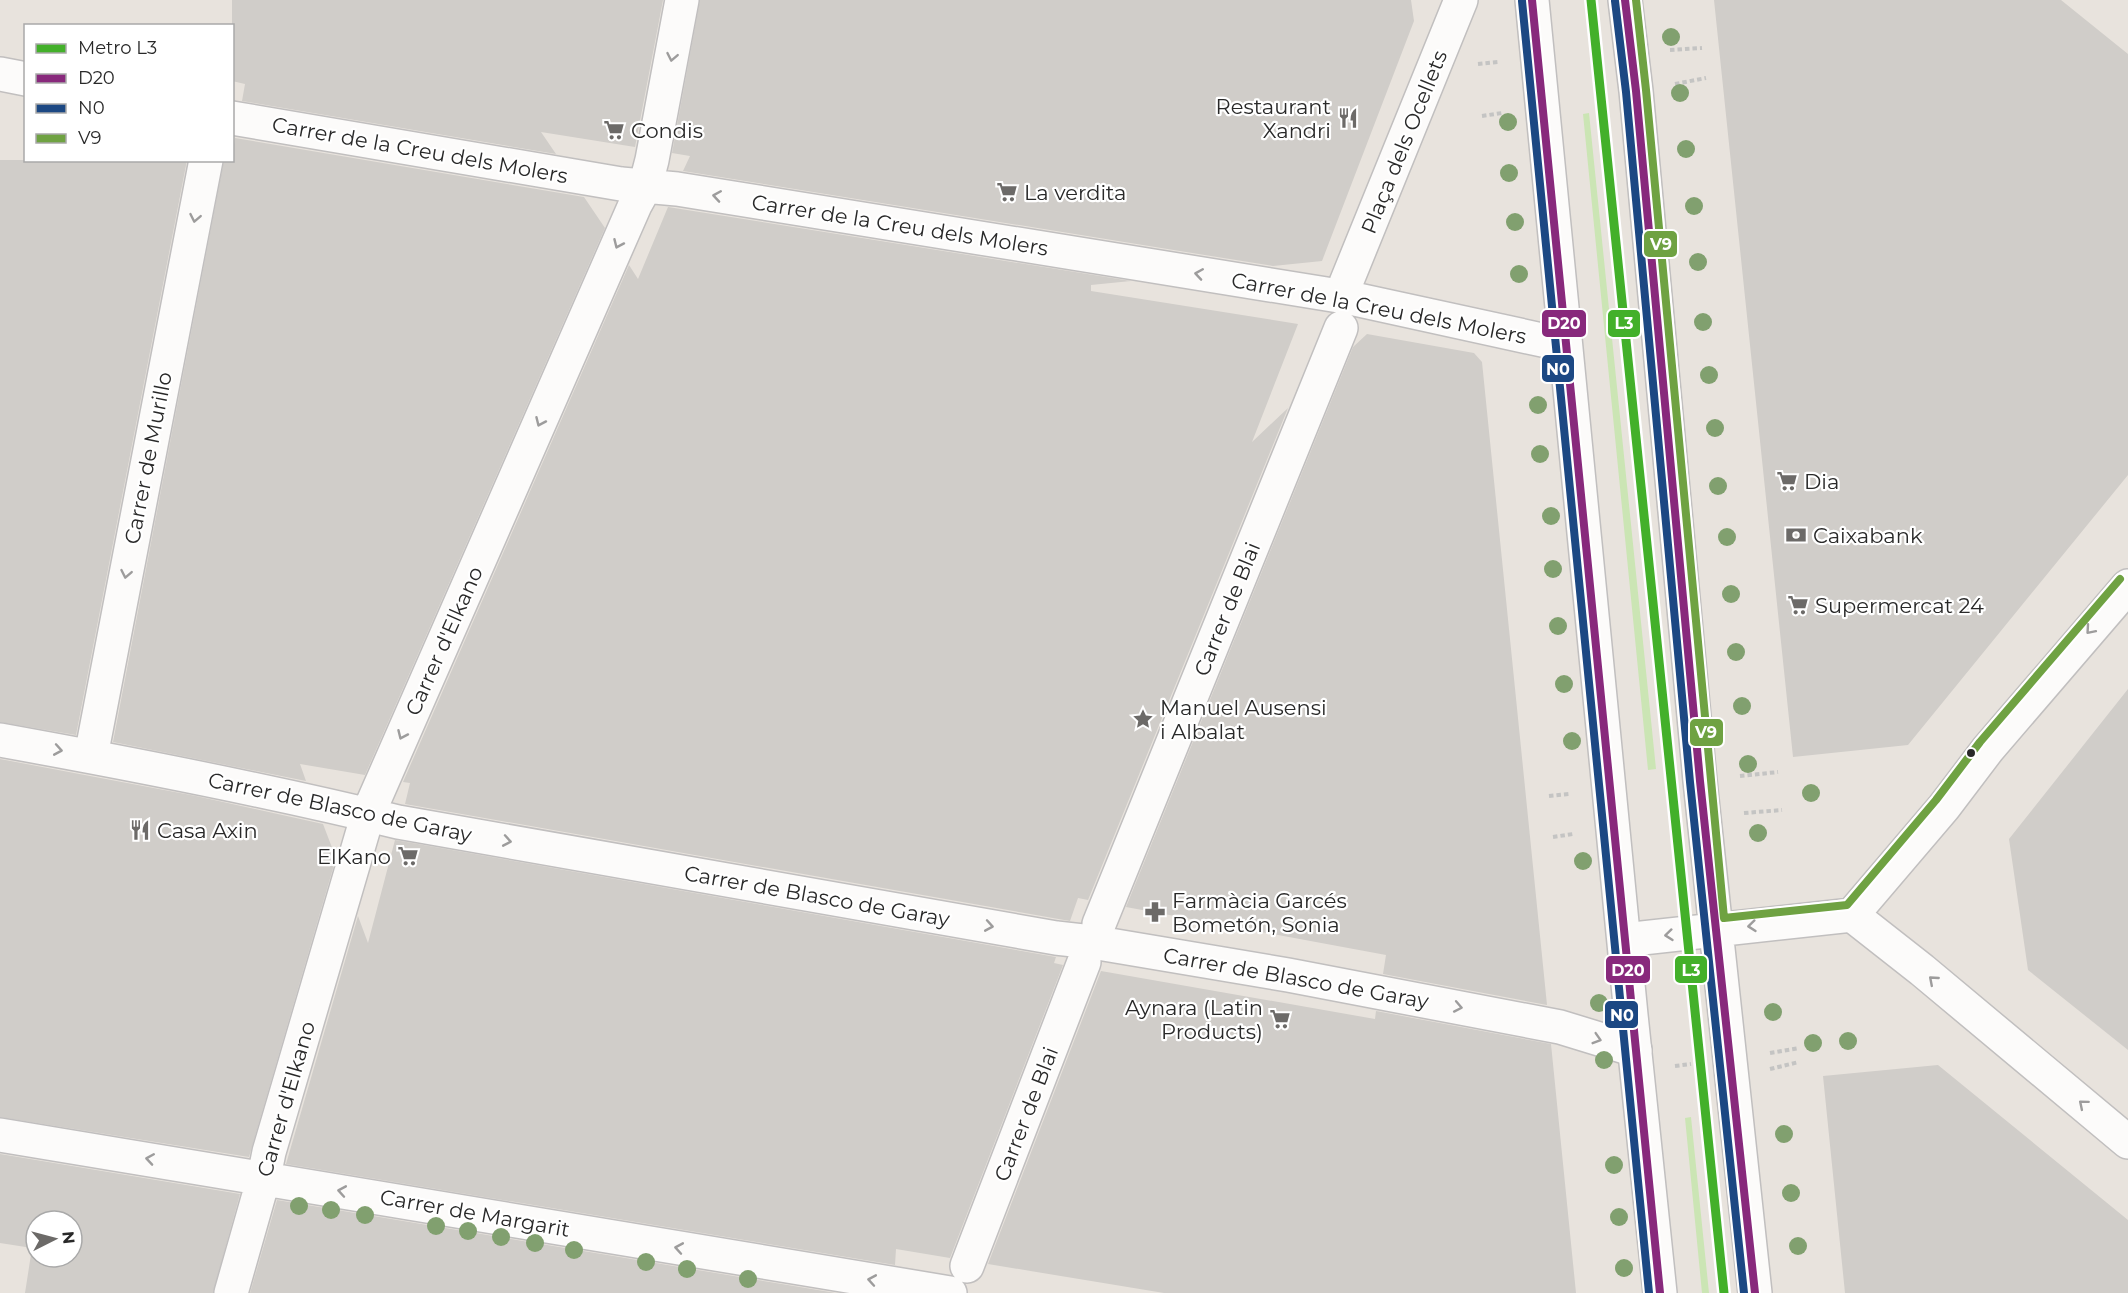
<svg xmlns="http://www.w3.org/2000/svg" width="2128" height="1293" font-family="Montserrat,sans-serif">
<rect width="100%" height="100%" fill="#e8e3dd"/>
<!-- green -->
<path fill="#cbe5b4" d="M1589,113l67,656 -8,1 -65,-656z
M1691,1117l18,176h-7l-17,-175z"/>
<!-- building -->
<path fill="#d0cdc9" fill-rule="evenodd" d="M232,0h431l-28,147 -94,-15 15,22 -314,-53 3,-17 -13,-3z
M700,0h711l3,21 -92,240 -49,5 -590,-95 7,-15 -18,-3z
M1714,0h347l67,54v421l-220,270 -115,12z
M235,138l349,59 21,31 -240,547 -65,-11 6,17 -193,-39 111,-582h8z
M0,160h187l-111,575 -76,-13z
M668,207l463,74 -40,4v6l207,33 -46,118 36,-34 -200,492 -10,-2 -8,23 -665,-117 5,-21 -7,-1 226,-517 9,14z
M1367,334l107,19 8,9 65,643 -164,-31 3,-19 -260,-48 227,-560z
M2128,689v361l-100,-80 -19,-131z
M0,759l196,37 127,28 13,34 -87,299 -249,-40z
M395,840l661,117 -2,6 9,2 -113,293 -54,-9 -1,16 -609,-101 72,-248 10,27z
M1101,971l274,48 1,-8 175,33 25,249h-412l-176,-29z
M1938,1065l190,155v73h-283l-22,-217z
M0,1154l240,40 -27,99h-188l7,-45 -32,-5zM36,1221h36v36h-36z
M277,1200l559,93h-586z"/>
<g fill="none" stroke-linecap="round" stroke-linejoin="round">
<!-- street casing -->
<g stroke="#c1bfbf" stroke-width="36">
<path id="street" d="M0,74l26,5
M232,118l389,66 56,5 668,108 220,48
M1346,283l115,-283
M0,740c133,24 267,50 398,82l658,116 36,4 196,33 272,52 75,23
M91,756l115,-596
M1852,915l70,55 206,172
M1099,924l242,-596
M0,1135l950,158
M967,1266l117,-304
M231,1293l33,-116 5,-25 99,-338 267,-609 10,-18 7,-27 30,-160"/>
</g>
<!-- secondary casing -->
<g stroke="#c1bfbf" stroke-width="36">
<path id="secondary" d="M1532,0l99,1015 29,278
M1625,0l11,91 64,690 55,512
M1624,940l228,-25 92,-108 44,-58 140,-163"/>
</g>
<!-- path -->
<path stroke="#c4c4c3" stroke-width="4" stroke-dasharray="4.5 3" stroke-linecap="butt" d="M1670,50l32,-2
M1478,64l20,-2
M1675,84l31,-6
M1482,116l20,-3
M1740,776l38,-4
M1549,796l20,-2
M1744,813l38,-3
M1553,837l20,-3
M1770,1053l29,-5
M1675,1066l16,-2
M1770,1069l29,-7"/>
<!-- street -->
<use href="#street" stroke="#fcfbfa" stroke-width="33"/>
<!-- secondary -->
<use href="#secondary" stroke="#fcfbfa" stroke-width="33"/>
<!-- bus-1 casing -->
<g stroke="#fff" stroke-width="12">
<path id="bus-1" d="M1532,0l128,1293
M1625,0l11,91 64,690 55,512"/>
</g>
<!-- bus-2 casing -->
<g stroke="#fff" stroke-width="12">
<path id="bus-2" d="M1522,1l127,1292
M1615,1l11,91 64,690 54,511"/>
</g>
<!-- bus-3 casing -->
<g stroke="#fff" stroke-width="12">
<path id="bus-3" d="M1636,0l10,90 78,828 123,-13 89,-105 44,-58 140,-163"/>
</g>
<!-- bus-1 -->
<use href="#bus-1" stroke="#88297c" stroke-width="8"/>
<!-- bus-2 -->
<use href="#bus-2" stroke="#1c4883" stroke-width="8"/>
<!-- bus-3 -->
<use href="#bus-3" stroke="#6fa242" stroke-width="8"/>
<!-- metro-1 casing -->
<g stroke="#fff" stroke-width="14">
<path id="metro-1" d="M1591,0l133,1293"/>
</g>
<!-- metro-1 -->
<use href="#metro-1" stroke="#43b02a" stroke-width="9"/>
</g>
<!-- trees -->
<g fill="#81a06f">
<circle cx="1671" cy="37" r="9"/>
<circle cx="1680" cy="93" r="9"/>
<circle cx="1508" cy="122" r="9"/>
<circle cx="1686" cy="149" r="9"/>
<circle cx="1509" cy="173" r="9"/>
<circle cx="1694" cy="206" r="9"/>
<circle cx="1515" cy="222" r="9"/>
<circle cx="1698" cy="262" r="9"/>
<circle cx="1519" cy="274" r="9"/>
<circle cx="1703" cy="322" r="9"/>
<circle cx="1709" cy="375" r="9"/>
<circle cx="1538" cy="405" r="9"/>
<circle cx="1715" cy="428" r="9"/>
<circle cx="1540" cy="454" r="9"/>
<circle cx="1718" cy="486" r="9"/>
<circle cx="1551" cy="516" r="9"/>
<circle cx="1727" cy="537" r="9"/>
<circle cx="1553" cy="569" r="9"/>
<circle cx="1731" cy="594" r="9"/>
<circle cx="1558" cy="626" r="9"/>
<circle cx="1736" cy="652" r="9"/>
<circle cx="1564" cy="684" r="9"/>
<circle cx="1742" cy="706" r="9"/>
<circle cx="1572" cy="741" r="9"/>
<circle cx="1748" cy="764" r="9"/>
<circle cx="1811" cy="793" r="9"/>
<circle cx="1758" cy="833" r="9"/>
<circle cx="1583" cy="861" r="9"/>
<circle cx="1599" cy="1003" r="9"/>
<circle cx="1773" cy="1012" r="9"/>
<circle cx="1848" cy="1041" r="9"/>
<circle cx="1813" cy="1043" r="9"/>
<circle cx="1604" cy="1060" r="9"/>
<circle cx="1784" cy="1134" r="9"/>
<circle cx="1614" cy="1165" r="9"/>
<circle cx="1791" cy="1193" r="9"/>
<circle cx="299" cy="1206" r="9"/>
<circle cx="331" cy="1210" r="9"/>
<circle cx="365" cy="1215" r="9"/>
<circle cx="1619" cy="1217" r="9"/>
<circle cx="436" cy="1226" r="9"/>
<circle cx="468" cy="1231" r="9"/>
<circle cx="501" cy="1237" r="9"/>
<circle cx="535" cy="1243" r="9"/>
<circle cx="1798" cy="1246" r="9"/>
<circle cx="574" cy="1250" r="9"/>
<circle cx="646" cy="1262" r="9"/>
<circle cx="1624" cy="1268" r="9"/>
<circle cx="687" cy="1269" r="9"/>
<circle cx="748" cy="1279" r="9"/>
</g>
<!-- one-way arrows -->
<defs><path id="oneway-chevron" d="M-2-3.5L2.5 0L-2 3.5" fill="none" stroke-width="1.6" stroke-linecap="round" stroke-linejoin="round" transform="scale(1.5)"/></defs>
<g stroke="#9d9c9c">
<use href="#oneway-chevron" transform="translate(672 57) rotate(101)"/>
<use href="#oneway-chevron" transform="translate(717 196) rotate(-171)"/>
<use href="#oneway-chevron" transform="translate(195 218) rotate(101)"/>
<use href="#oneway-chevron" transform="translate(618 244) rotate(114)"/>
<use href="#oneway-chevron" transform="translate(1199 274) rotate(-171)"/>
<use href="#oneway-chevron" transform="translate(540 422) rotate(114)"/>
<use href="#oneway-chevron" transform="translate(126 574) rotate(101)"/>
<use href="#oneway-chevron" transform="translate(2090 630) rotate(131)"/>
<use href="#oneway-chevron" transform="translate(402 735) rotate(114)"/>
<use href="#oneway-chevron" transform="translate(58 750) rotate(10)"/>
<use href="#oneway-chevron" transform="translate(507 841) rotate(10)"/>
<use href="#oneway-chevron" transform="translate(989 926) rotate(10)"/>
<use href="#oneway-chevron" transform="translate(1752 926) rotate(174)"/>
<use href="#oneway-chevron" transform="translate(1669 935) rotate(174)"/>
<use href="#oneway-chevron" transform="translate(1933 980) rotate(-139)"/>
<use href="#oneway-chevron" transform="translate(1458 1007) rotate(11)"/>
<use href="#oneway-chevron" transform="translate(1597 1039) rotate(17)"/>
<use href="#oneway-chevron" transform="translate(2083 1104) rotate(-140)"/>
<use href="#oneway-chevron" transform="translate(150 1159) rotate(-171)"/>
<use href="#oneway-chevron" transform="translate(342 1191) rotate(-170)"/>
<use href="#oneway-chevron" transform="translate(679 1248) rotate(-170)"/>
<use href="#oneway-chevron" transform="translate(872 1280) rotate(-170)"/>
</g>
<!-- icons -->
<defs>
<g id="restaurant-bare" transform="scale(1.62)"><path d="M-5-6h1v4h1v-4h1v4h1v-4h1v5L-1.5 .5V6h-2V.5L-5-1ZM5-6V6H3V1.5H1.5Q1.5-4 5-6Z" fill="#6c6a68" stroke="#fff" stroke-width="2.5" paint-order="stroke"/></g>
<g id="supermarket-bare" transform="scale(1.62)"><path d="M-6-5.5h2.5l.6 2H6L4.5 2H-2.5L-4.4-4H-6ZM-1.5 3.2a1.3 1.3 0 1 0 .1 0ZM3 3.2a1.3 1.3 0 1 0 .1 0Z" fill="#6c6a68" stroke="#fff" stroke-width="2.5" paint-order="stroke"/></g>
<g id="bank-bare" transform="scale(1.62)"><path d="M-6-4H6V4H-6ZM0-2.3a2.3 2.3 0 1 0 0 4.6a2.3 2.3 0 1 0 0-4.6Z" fill="#6c6a68" stroke="#fff" stroke-width="2.5" paint-order="stroke"/></g>
<g id="sight-bare" transform="scale(1.62)"><path d="M0-6L1.8-2.2L6-1.7L2.9 1.2L3.7 5.4L0 3.3L-3.7 5.4L-2.9 1.2L-6-1.7L-1.8-2.2Z" fill="#6c6a68" stroke="#fff" stroke-width="2.5" paint-order="stroke"/></g>
<g id="pharmacy-bare" transform="scale(1.62)"><path d="M-2-6h4v4h4v4h-4v4h-4v-4h-4v-4h4Z" fill="#6c6a68" stroke="#fff" stroke-width="2.5" paint-order="stroke"/></g>
</defs>
<g fill-rule="evenodd">
<use href="#restaurant-bare" x="1348" y="118"/>
<use href="#supermarket-bare" x="614" y="130"/>
<use href="#supermarket-bare" x="1007" y="192"/>
<use href="#supermarket-bare" x="1787" y="481"/>
<use href="#bank-bare" x="1796" y="535"/>
<use href="#supermarket-bare" x="1798" y="605"/>
<use href="#sight-bare" x="1143" y="719"/>
<use href="#restaurant-bare" x="140" y="830"/>
<use href="#supermarket-bare" x="408" y="856"/>
<use href="#pharmacy-bare" x="1155" y="912"/>
<use href="#supermarket-bare" x="1280" y="1019"/>
</g>
<!-- markers -->
<circle fill="#292929" stroke="#fff" stroke-width="2" cx="1971" cy="753" r="5"/>
<g text-anchor="middle" dominant-baseline="central" stroke-width="4.5" stroke-linejoin="round" paint-order="stroke">
<!-- poi labels -->
<g font-size="21" fill="#292929" stroke="#fff" text-anchor="start">
<text x="1331" y="106" text-anchor="end">Restaurant<tspan x="1331" dy="24">Xandri</tspan></text>
<text x="631" y="130">Condis</text>
<text x="1024" y="192">La verdita</text>
<text x="1804" y="481">Dia</text>
<text x="1813" y="535">Caixabank</text>
<text x="1815" y="605">Supermercat 24</text>
<text x="1160" y="707">Manuel Ausensi<tspan x="1160" dy="24">i Albalat</tspan></text>
<text x="157" y="830">Casa Axin</text>
<text x="391" y="856" text-anchor="end">ElKano</text>
<text x="1172" y="900">Farmàcia Garcés<tspan x="1172" dy="24">Bometón, Sonia</tspan></text>
<text x="1263" y="1007" text-anchor="end">Aynara (Latin<tspan x="1263" dy="24">Products)</tspan></text>
</g>
<!-- street labels -->
<g font-size="21" fill="#292929" stroke="#fff">
<text transform="translate(1404 142) rotate(-68)">Plaça dels Ocellets</text>
<text transform="translate(420 150) rotate(10)">Carrer de la Creu dels Molers</text>
<text transform="translate(900 225) rotate(9)">Carrer de la Creu dels Molers</text>
<text transform="translate(1379 308) rotate(11)">Carrer de la Creu dels Molers</text>
<text transform="translate(148 458) rotate(-79)">Carrer de Murillo</text>
<text transform="translate(1227 609) rotate(-68)">Carrer de Blai</text>
<text transform="translate(444 641) rotate(-66)">Carrer d'Elkano</text>
<text transform="translate(340 807) rotate(12)">Carrer de Blasco de Garay</text>
<text transform="translate(817 896) rotate(10)">Carrer de Blasco de Garay</text>
<text transform="translate(1296 978) rotate(10)">Carrer de Blasco de Garay</text>
<text transform="translate(286 1099) rotate(-74)">Carrer d'Elkano</text>
<text transform="translate(1026 1114) rotate(-69)">Carrer de Blai</text>
<text transform="translate(475 1213) rotate(10)">Carrer de Margarit</text>
</g>
</g>
<g stroke="#fff" stroke-width="2">
<rect x="1643" y="230" width="35" height="28" rx="6" fill="#6fa242"/>
<rect x="1541" y="309" width="46" height="29" rx="6" fill="#88297c"/>
<rect x="1607" y="309" width="34" height="29" rx="6" fill="#43b02a"/>
<rect x="1541" y="354" width="34" height="29" rx="6" fill="#1c4883"/>
<rect x="1689" y="718" width="35" height="29" rx="6" fill="#6fa242"/>
<rect x="1605" y="955" width="46" height="29" rx="6" fill="#88297c"/>
<rect x="1674" y="955" width="34" height="29" rx="6" fill="#43b02a"/>
<rect x="1604" y="1000" width="35" height="29" rx="6" fill="#1c4883"/>
</g>
<g font-size="16" text-anchor="middle" font-weight="bold" fill="#fff">
<text x="1661" y="250">V9</text>
<text x="1564" y="329">D20</text>
<text x="1624" y="329">L3</text>
<text x="1558" y="375">N0</text>
<text x="1706" y="738">V9</text>
<text x="1628" y="976">D20</text>
<text x="1691" y="976">L3</text>
<text x="1622" y="1021">N0</text>
</g>
<!-- legend -->
<rect x="24" y="24" width="210" height="138" fill="#ffffff" stroke="#a9a9a9" stroke-width="1.5"/>
<rect x="36" y="44" width="30" height="9" fill="#43b02a" stroke="#a9a9a9" stroke-width="1.5"/>
<text x="78" y="54" font-size="18" fill="#292929">Metro L3</text>
<rect x="36" y="74" width="30" height="9" fill="#88297c" stroke="#a9a9a9" stroke-width="1.5"/>
<text x="78" y="84" font-size="18" fill="#292929">D20</text>
<rect x="36" y="104" width="30" height="9" fill="#1c4883" stroke="#a9a9a9" stroke-width="1.5"/>
<text x="78" y="114" font-size="18" fill="#292929">N0</text>
<rect x="36" y="134" width="30" height="9" fill="#6fa242" stroke="#a9a9a9" stroke-width="1.5"/>
<text x="78" y="144" font-size="18" fill="#292929">V9</text>
<!-- north arrow -->
<g transform="translate(54 1239) rotate(84)"><circle r="28" fill="#ffffff" stroke="#a9a9a9" stroke-width="1.5"/>
<path d="M0-4.5L10 22L0 15L-10 22Z" fill="#6c6a68"/>
<text y="-9" font-size="16" font-weight="bold" text-anchor="middle" fill="#292929">N</text>
</g>
</svg>
